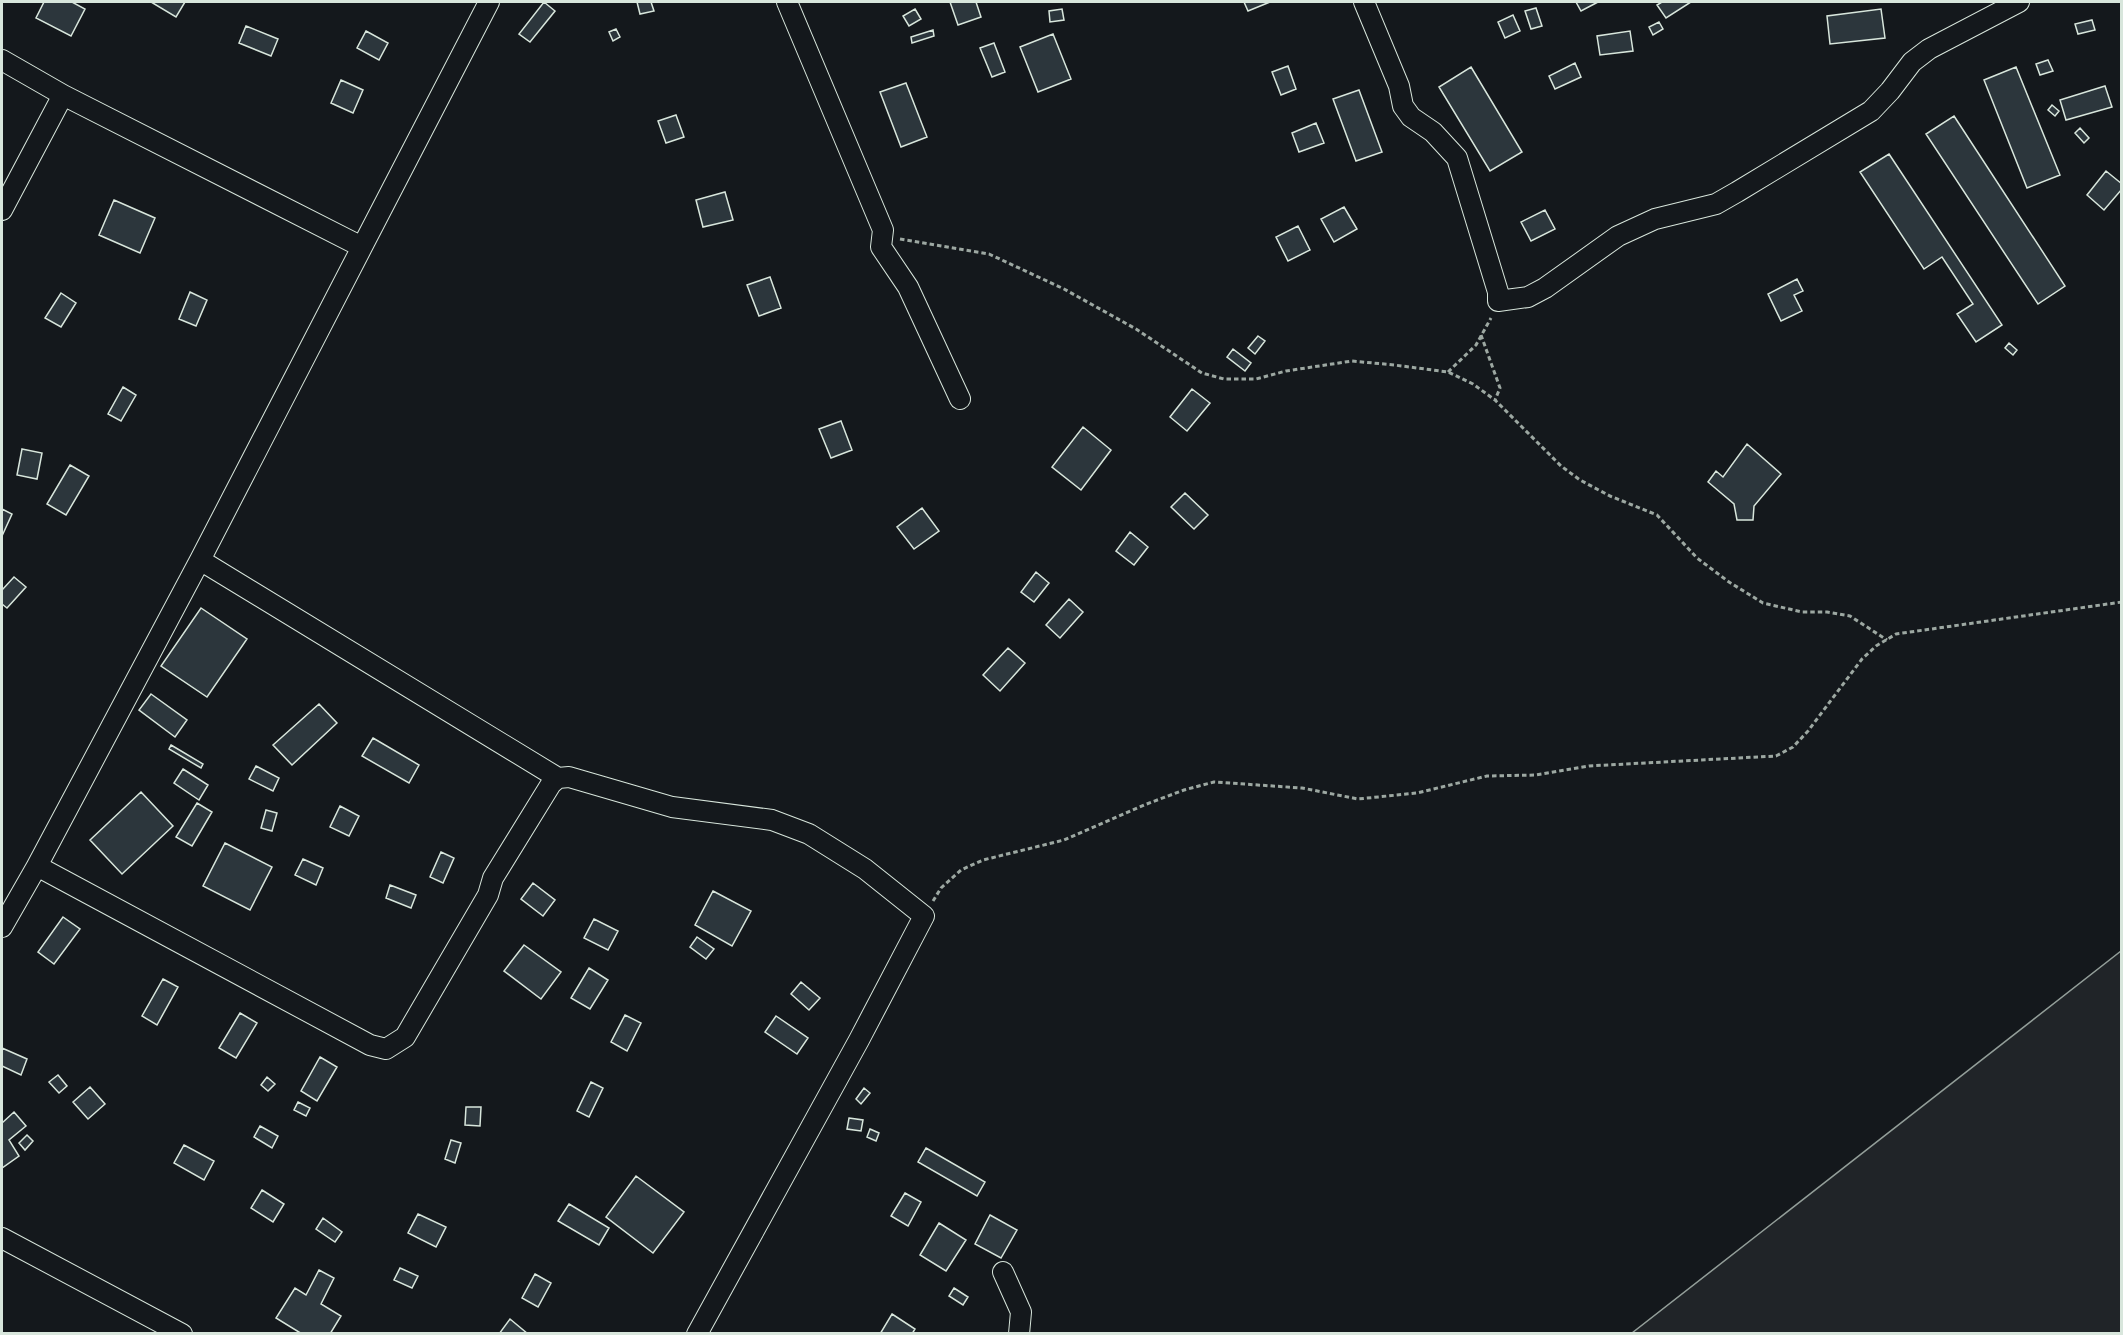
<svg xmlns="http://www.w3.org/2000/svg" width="2123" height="1335" font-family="'DejaVu Sans',sans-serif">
<rect width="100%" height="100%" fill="#14181c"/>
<!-- green -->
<path fill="#202428" stroke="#939e99" stroke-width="1.5" d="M2121,951v382h-489z"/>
<!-- building -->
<path fill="#2c363c" stroke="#d8e6dc" stroke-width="1.5" d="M44,2h28l13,7 -14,27 -35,-18z
M151,2h34l-9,15z
M544,2l11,9 -25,31 -11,-8z
M637,2h14l3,9 -14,3z
M950,2h26l5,15 -23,8z
M1244,2h26l-22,9z
M1576,2h22l-17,9z
M1662,2h29l-25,16 -9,-13z
M1536,8l6,18 -11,3 -6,-18z
M915,9l6,10 -12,7 -6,-10z
M1062,9l2,11 -14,2 -1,-11z
M1881,9l4,29 -55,6 -3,-28z
M1513,15l7,16 -15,7 -7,-16z
M2092,20l3,10 -17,4 -3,-10z
M1659,22l4,7 -10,6 -4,-8z
M246,26l32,13 -7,17 -32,-13z
M616,29l4,8 -7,4 -4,-9z
M933,30l1,6 -22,7 -1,-6z
M366,31l22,12 -9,17 -22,-12z
M1630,31l3,20 -33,4 -3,-19z
M1053,34l18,45 -33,13 -18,-45z
M994,43l11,29 -13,5 -12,-29z
M2048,60l5,11 -13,4 -4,-11z
M1575,63l6,14 -26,12 -6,-13z
M1288,66l8,23 -15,6 -9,-23z
M1471,67l51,85 -32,19 -51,-84z
M2016,67l44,108 -33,13 -43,-108z
M341,80l22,10 -10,23 -22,-10z
M906,83l21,54 -26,10 -21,-55z
M2105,86l7,21 -46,13 -6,-20z
M1359,90l23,62 -26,9 -23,-62z
M2052,105l7,6 -4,5 -7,-6z
M676,115l8,22 -18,6 -8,-22z
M1954,116l111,170 -27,18 -112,-170z
M1316,123l8,20 -25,9 -7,-19z
M2080,128l9,10 -5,5 -9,-10z
M1889,154l113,171 -26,17 -19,-28 16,-10 -31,-47 -18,12 -64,-97z
M2106,171l16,13v5l-18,21 -17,-15z
M725,192l8,28 -30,7 -7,-27z
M114,200l41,18 -15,35 -41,-18z
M1344,207l13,22 -23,13 -13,-23z
M1545,210l10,19 -24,12 -10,-19z
M1298,226l12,24 -22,11 -12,-24z
M770,277l11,31 -22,8 -12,-31z
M1797,279l6,12 -9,4 8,16 -21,10 -13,-27z
M190,292l17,8 -11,26 -17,-7z
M61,293l15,10 -15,24 -16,-9z
M1258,336l7,5 -10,13 -7,-6z
M2009,343l8,7 -4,5 -8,-7z
M1233,349l18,14 -6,8 -18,-14z
M123,387l13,8 -15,26 -13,-7z
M1192,389l18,14 -23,28 -17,-14z
M841,421l11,29 -21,8 -12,-29z
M1083,427l28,23 -30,40 -29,-23z
M1747,444l34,30 -27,32 -1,14h-16l-3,-16 -26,-22 8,-11 7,6z
M22,449l20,4 -5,26 -20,-4z
M70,465l19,11 -23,39 -19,-11z
M1185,493l23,22 -14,14 -23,-22z
M922,508l17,23 -25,18 -17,-22z
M2,509l10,5 -10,22z
M1130,532l18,15 -14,18 -18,-14z
M1036,572l13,11 -15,19 -13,-10z
M14,577l12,10 -19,21 -5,-4v-14z
M1069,599l14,13 -23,26 -14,-13z
M201,608l46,31 -40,58 -46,-31z
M1008,648l17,15 -25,28 -17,-16z
M151,694l36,26 -12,17 -36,-27z
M319,704l18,19 -45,42 -19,-20z
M373,738l46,27 -10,18 -47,-27z
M171,745l32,19 -2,4 -32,-19z
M256,766l23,12 -6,13 -24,-12z
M183,769l25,16 -9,15 -25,-17z
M141,792l32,34 -51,48 -32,-34z
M197,803l15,9 -20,34 -16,-9z
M340,806l19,10 -10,20 -19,-9z
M266,810l11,3 -5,18 -11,-3z
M225,843l47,24 -22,43 -47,-24z
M441,852l13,6 -11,25 -13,-6z
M303,859l20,9 -7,17 -21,-10z
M533,883l22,17 -12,16 -22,-17z
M390,885l26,10 -5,13 -25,-10z
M713,891l38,20 -19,35 -37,-21z
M63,917l17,12 -26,35 -16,-12z
M594,919l24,12 -10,19 -24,-12z
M697,937l17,12 -8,10 -16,-12z
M524,945l37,27 -20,27 -37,-28z
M589,968l19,12 -18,29 -19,-11z
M163,979l15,8 -21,38 -15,-9z
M801,982l19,16 -11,12 -18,-16z
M240,1013l17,10 -21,35 -17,-10z
M625,1015l16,8 -14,28 -16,-9z
M776,1016l32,22 -11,16 -32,-22z
M2,1048l25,11 -6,16 -19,-9z
M320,1057l17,10 -20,34 -16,-10z
M58,1075l9,11 -8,7 -10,-11z
M267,1077l8,7 -7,7 -7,-6z
M591,1082l12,6 -14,29 -12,-6z
M90,1087l15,17 -17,15 -15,-17z
M864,1088l6,5 -9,11 -5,-5z
M298,1102l12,6 -4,8 -12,-6z
M466,1107h15l-1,19 -15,-1z
M14,1112l12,14 -17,14 10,16 -17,12v-45z
M849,1118l14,2 -2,11 -14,-2z
M260,1126l18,10 -6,12 -18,-11z
M870,1129l9,4 -3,8 -9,-4z
M27,1135l6,6 -8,9 -6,-7z
M451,1140l10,3 -6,20 -10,-4z
M184,1145l30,16 -10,19 -30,-17z
M926,1148l59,34 -8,14 -59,-34z
M636,1176l48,36 -31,41 -47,-36z
M262,1190l22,14 -11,18 -22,-14z
M905,1193l16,9 -13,24 -17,-10z
M569,1204l40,24 -10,17 -41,-24z
M418,1214l28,13 -10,20 -28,-14z
M990,1215l27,15 -16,28 -26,-14z
M323,1218l19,14 -7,10 -19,-13z
M939,1223l27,17 -20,31 -26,-16z
M400,1268l18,8 -6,12 -18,-8z
M319,1270l15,8 -13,26 20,12 -11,18h-28l-26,-16 19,-30 11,7z
M535,1274l16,9 -13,24 -16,-9z
M954,1288l14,9 -5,8 -14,-9z
M892,1314l23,15 -3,5h-32z
M510,1319l18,15h-29z"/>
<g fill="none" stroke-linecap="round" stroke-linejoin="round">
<!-- minor casing -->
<g stroke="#d8e6dc" stroke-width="22">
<path id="minor" d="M787,2l96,228 -2,17 27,40 52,112
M1364,2l35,84 4,20 8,11 22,15 24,26 41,134v9l30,-4 17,-9 73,-52 37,-17 61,-15 21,-12 134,-81 19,-20 22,-29 17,-13 90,-47
M2,60l61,35 299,152 127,-245
M2,210l61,-115
M200,560l358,218
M37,866l163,-306 162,-313
M2,927l35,-61 333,179 16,4 19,-12 83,-142 5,-17 58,-94 7,-6 11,-1 103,30 100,13 37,14 56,35 59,47 -65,124 -162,294
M2,1238l180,96
M1003,1272l18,40 -2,22"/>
</g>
<!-- path -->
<path stroke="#9da8a2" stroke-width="3" stroke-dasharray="4.5 3" stroke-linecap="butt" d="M900,239l89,15 75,35 72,40 66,44 22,6h32l30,-8 66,-10 42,4 54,7 25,12 22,16 66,66 19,14 30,16 47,19 40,43 32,24 34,21 39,9h25l23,4 37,24
M1481,335l19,53 -5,12
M1448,372l28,-27 15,-27
M933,901l8,-13 20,-18 22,-10 81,-20 80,-35 40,-15 30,-8 88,6 56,11 59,-6 70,-17 49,-1 53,-9 187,-10 17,-9 15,-16 54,-72 14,-13 20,-12 226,-32"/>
<!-- minor -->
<use href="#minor" stroke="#14181c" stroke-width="20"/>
</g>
<!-- border -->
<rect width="2123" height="1335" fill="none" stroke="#d8e6dc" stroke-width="6"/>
</svg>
